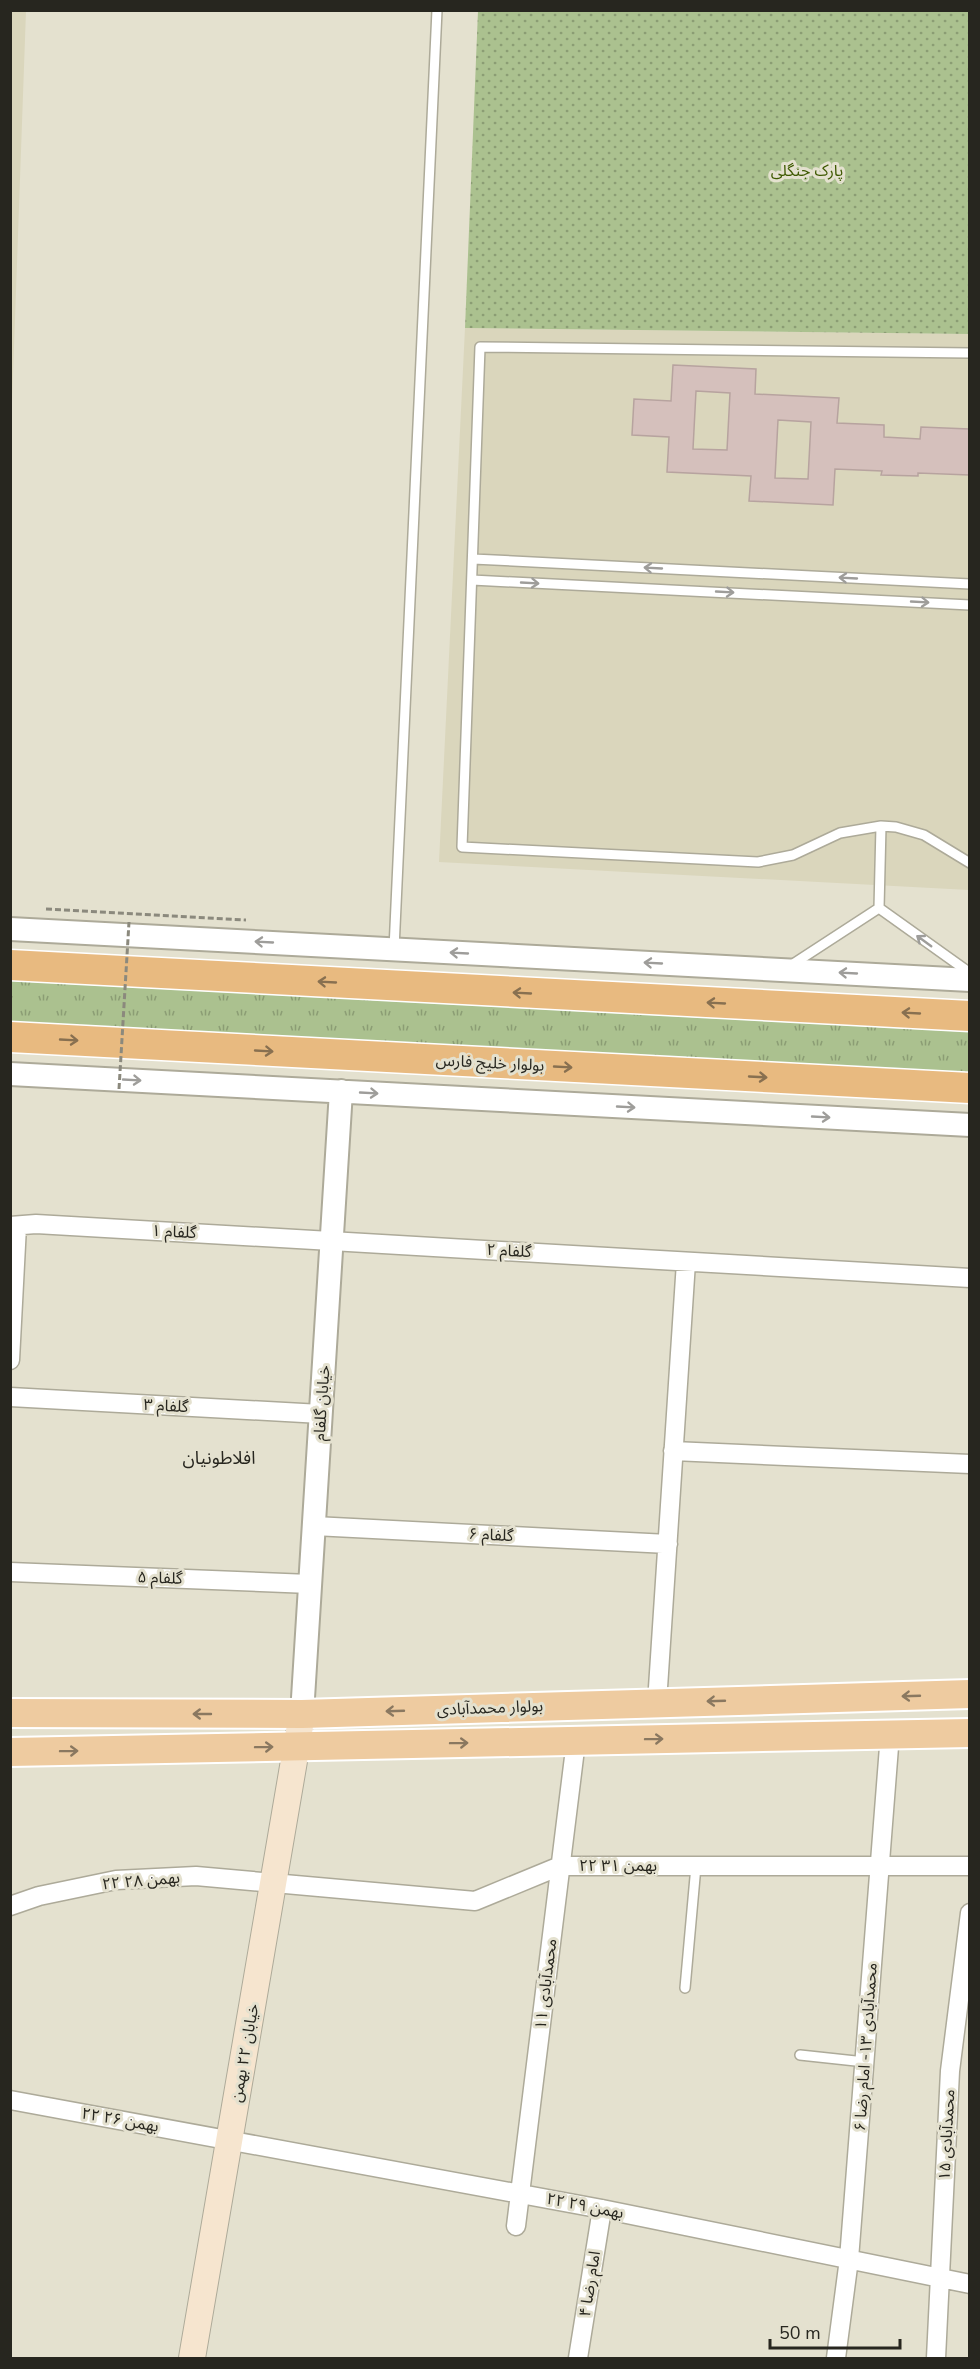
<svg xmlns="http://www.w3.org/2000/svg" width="980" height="2369" font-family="'Nunito Sans','Noto Sans Arabic',sans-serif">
<defs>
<pattern id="grass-tufts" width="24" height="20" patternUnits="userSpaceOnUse" patternTransform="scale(1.5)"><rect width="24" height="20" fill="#abc18f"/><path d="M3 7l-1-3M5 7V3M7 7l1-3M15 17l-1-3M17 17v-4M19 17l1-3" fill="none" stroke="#8b9d74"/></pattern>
<pattern id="park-dots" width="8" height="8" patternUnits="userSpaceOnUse" patternTransform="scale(1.5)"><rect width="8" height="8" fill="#abc18f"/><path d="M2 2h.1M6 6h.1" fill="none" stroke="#8b9d74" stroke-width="1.8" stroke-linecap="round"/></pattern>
</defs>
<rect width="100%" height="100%" fill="#e4e1cf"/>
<!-- built -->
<path fill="#dad6bc" d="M26,11l-15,420 -1,-420z
M465,328l504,6v556l-530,-28z"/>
<!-- grass -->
<path fill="url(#grass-tufts)" d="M11,981l958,51v41l-958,-51z"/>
<!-- park -->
<path fill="url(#park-dots)" d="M478,11h491v323l-504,-6z"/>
<!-- building -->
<path fill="#d5c0bc" stroke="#b7a39f" stroke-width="1.5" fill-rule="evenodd" d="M673,365l83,4 -1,25 84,4 -2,25 47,2v12l36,2 1,-12 48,2v46l-51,-2v3l-37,-1 1,-4 -47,-2 -2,36 -84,-4 2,-25 -84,-4 2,-35 -37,-2 2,-36 37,2zM696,391l34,2 -3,57 -34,-1zM778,420l33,2 -3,57 -33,-1z"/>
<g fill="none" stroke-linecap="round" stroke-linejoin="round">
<!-- service casing -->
<g stroke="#adaa99" stroke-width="12">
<path id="service" d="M970,353l-490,-6 -18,500 296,15 35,-7 47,-22 41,-7 15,1 28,8 46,28
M473,559l497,25
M472,580l498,25
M879,908l91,65
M879,908l2,-82
M394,949l43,-939
M790,966l89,-58
M685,1988l11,-122
M800,2055l65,7"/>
</g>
<!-- minor casing -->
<g stroke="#adaa99" stroke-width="21">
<path id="minor" d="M10,1226l26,-2 934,54
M10,1360l7,-134
M10,1397l311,17
M673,1451l297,13
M314,1526l354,18
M10,1572l300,12
M657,1703l29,-441
M10,1906l29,-10 77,-16 80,-4 279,25 85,-35h410
M10,2100l592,109 368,75
M516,2226l60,-485
M578,2358l24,-149
M836,2358l13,-99 41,-525
M936,2358l14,-287 20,-158"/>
</g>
<!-- tertiary casing -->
<g stroke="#adaa99" stroke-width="26">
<path id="tertiary" d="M10,929l960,51
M10,1074l960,51
M302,1714l39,-623"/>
</g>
<!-- secondary casing -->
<g stroke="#adaa99" stroke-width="28">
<path id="secondary" d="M192,2358l110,-644"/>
</g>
<!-- primary casing -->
<g stroke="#fff" stroke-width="32">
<path id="primary" d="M10,1713l292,1 668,-20
M10,1752l960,-19"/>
</g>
<!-- trunk casing -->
<g stroke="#fff" stroke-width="33">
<path id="trunk" d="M10,965l960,51
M10,1037l960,51"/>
</g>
<!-- path -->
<path stroke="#8b897d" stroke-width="3" stroke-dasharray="6 3" stroke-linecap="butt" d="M46,909l200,11"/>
<!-- service -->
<use href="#service" stroke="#fff" stroke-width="9"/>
<!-- minor -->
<use href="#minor" stroke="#fff" stroke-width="18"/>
<!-- tertiary -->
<use href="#tertiary" stroke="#fff" stroke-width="22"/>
<!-- secondary -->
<use href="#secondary" stroke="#f6e5cf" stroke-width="26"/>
<!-- primary -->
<use href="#primary" stroke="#eecba0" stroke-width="28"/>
<!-- trunk -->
<use href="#trunk" stroke="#e8ba80" stroke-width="30"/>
<!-- path-bridge -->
<path stroke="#8b897d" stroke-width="3" stroke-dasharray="6 3" stroke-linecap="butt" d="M119,1089l10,-167"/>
</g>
<!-- one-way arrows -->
<defs><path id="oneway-shaft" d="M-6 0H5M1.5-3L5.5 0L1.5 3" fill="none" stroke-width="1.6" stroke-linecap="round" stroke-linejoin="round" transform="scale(1.5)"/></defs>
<g stroke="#9e9d9a">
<use href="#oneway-shaft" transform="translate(653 568) rotate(-177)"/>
<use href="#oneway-shaft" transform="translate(848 578) rotate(-177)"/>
<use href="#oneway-shaft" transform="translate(530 583) rotate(3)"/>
<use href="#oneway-shaft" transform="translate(725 592) rotate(3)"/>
<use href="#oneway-shaft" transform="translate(920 602) rotate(3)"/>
<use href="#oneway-shaft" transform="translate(924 941) rotate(-144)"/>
<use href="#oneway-shaft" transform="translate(264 942) rotate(-177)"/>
<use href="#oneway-shaft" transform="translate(459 953) rotate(-177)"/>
<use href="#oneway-shaft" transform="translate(653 963) rotate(-177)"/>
<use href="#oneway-shaft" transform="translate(848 973) rotate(-177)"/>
<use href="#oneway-shaft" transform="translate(132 1080) rotate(3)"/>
<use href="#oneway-shaft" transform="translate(369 1093) rotate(3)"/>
<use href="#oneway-shaft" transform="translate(626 1107) rotate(3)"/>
<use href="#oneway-shaft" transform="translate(821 1117) rotate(3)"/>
</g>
<g stroke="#887050">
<use href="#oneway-shaft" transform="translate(327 982) rotate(-177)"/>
<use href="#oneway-shaft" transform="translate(522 993) rotate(-177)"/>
<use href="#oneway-shaft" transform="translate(716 1003) rotate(-177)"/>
<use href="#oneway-shaft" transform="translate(911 1013) rotate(-177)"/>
<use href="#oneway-shaft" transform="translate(69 1040) rotate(3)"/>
<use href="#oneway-shaft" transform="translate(264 1051) rotate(3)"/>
<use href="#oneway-shaft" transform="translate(563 1067) rotate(3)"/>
<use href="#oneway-shaft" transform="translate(758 1077) rotate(3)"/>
</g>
<g stroke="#8a7860">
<use href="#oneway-shaft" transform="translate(911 1696) rotate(178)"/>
<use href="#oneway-shaft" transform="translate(716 1701) rotate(178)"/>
<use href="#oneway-shaft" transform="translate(395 1711) rotate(178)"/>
<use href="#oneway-shaft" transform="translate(202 1714) rotate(-180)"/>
<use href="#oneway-shaft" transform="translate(654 1739) rotate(-1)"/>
<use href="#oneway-shaft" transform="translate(459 1743) rotate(-1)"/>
<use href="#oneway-shaft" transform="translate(264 1747) rotate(-1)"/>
<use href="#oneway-shaft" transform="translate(69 1751) rotate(-1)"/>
</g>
<g text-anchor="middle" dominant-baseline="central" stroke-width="6" stroke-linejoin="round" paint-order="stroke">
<!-- park labels -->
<g font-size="16" fill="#3e5900" stroke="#e4e1cf">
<text x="807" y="171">پارک جنگلی</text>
</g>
<!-- street labels -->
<g font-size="16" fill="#27261f" stroke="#e4e1cf">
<text transform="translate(490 1063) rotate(3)">بولوار خلیج فارس</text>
<text transform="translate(174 1232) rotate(3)">گلفام ۱</text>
<text transform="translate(509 1251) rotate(3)">گلفام ۲</text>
<text transform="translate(322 1403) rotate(-86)">خیابان گلفام</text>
<text transform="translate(166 1406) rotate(3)">گلفام ۳</text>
<text transform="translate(491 1535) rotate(3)">گلفام ۶</text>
<text transform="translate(160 1578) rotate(2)">گلفام ۵</text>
<text transform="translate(490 1708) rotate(-2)">بولوار محمدآبادی</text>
<text x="618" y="1866">۲۲ بهمن ۳۱</text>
<text transform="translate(141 1881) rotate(-5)">۲۲ بهمن ۲۸</text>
<text transform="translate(546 1984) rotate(-83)">محمدآبادی ۱۱</text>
<text transform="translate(866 2047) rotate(-86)">محمدآبادی ۱۳- امام رضا ۶</text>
<text transform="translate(245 2053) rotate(-80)">خیابان ۲۲ بهمن</text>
<text transform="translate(120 2120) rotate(10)">۲۲ بهمن ۲۶</text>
<text transform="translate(947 2135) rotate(-87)">محمدآبادی ۱۵</text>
<text transform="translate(585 2206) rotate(11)">۲۲ بهمن ۲۹</text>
<text transform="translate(590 2284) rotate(-81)">امام رضا ۴</text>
</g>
<!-- neighbourhood labels -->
<g font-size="18" fill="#27261f" stroke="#e4e1cf">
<text x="219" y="1458">افلاطونیان</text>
</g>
</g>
<!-- border -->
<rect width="980" height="2369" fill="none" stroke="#27261f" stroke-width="24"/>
<!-- scale -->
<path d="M770 2339v9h130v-9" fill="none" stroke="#27261f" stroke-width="3"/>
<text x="779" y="2339" font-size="18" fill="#27261f" stroke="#e4e1cf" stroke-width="4.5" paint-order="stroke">50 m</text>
</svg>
